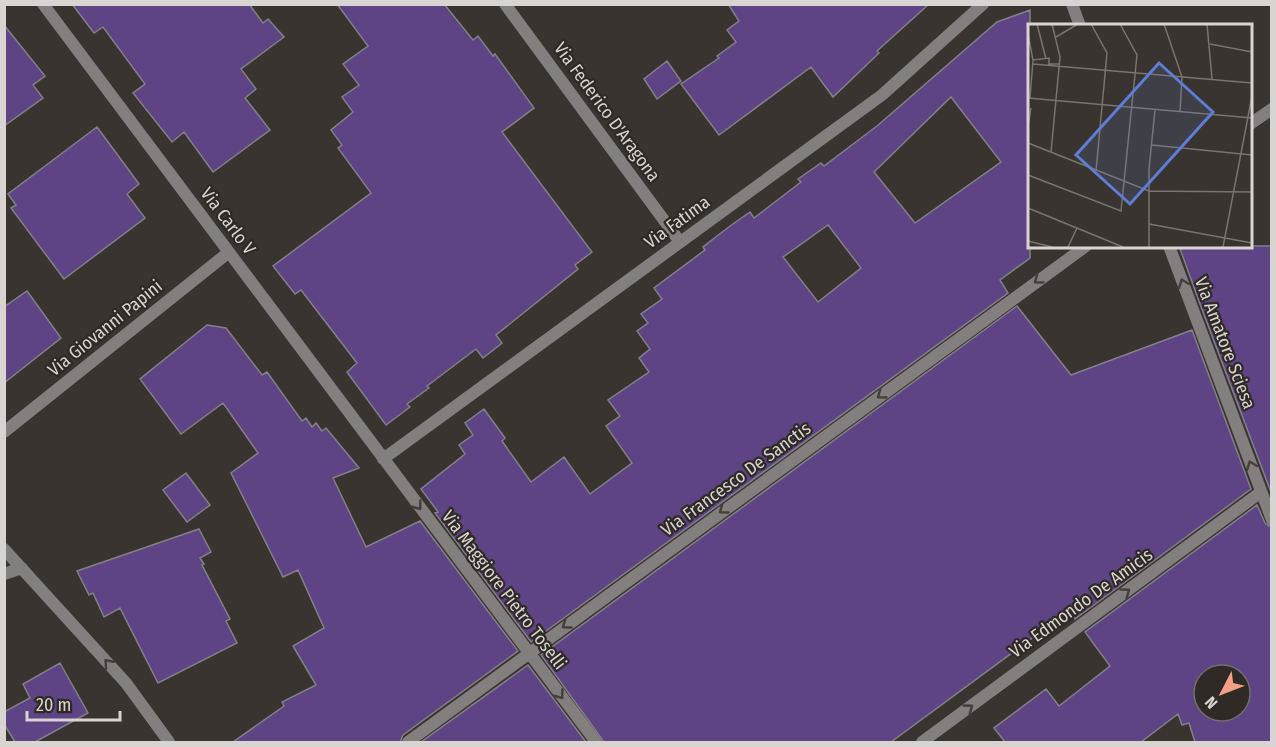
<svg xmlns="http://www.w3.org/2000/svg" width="1276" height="747" font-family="'Fira Sans Condensed',sans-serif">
<rect width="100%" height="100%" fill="#3a3430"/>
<!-- building -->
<path fill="#5e4385" stroke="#828087" stroke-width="1.5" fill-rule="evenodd" d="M72,4h177l14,19 5,-4 16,18 -43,32 15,20 -11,9 25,32 -57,42 -29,-40 -12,10 -39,-49 12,-9 -42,-57 -9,6z
M337,4h107l29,36 5,-4 15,20 2,-2 39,54 -32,24 90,120 -17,13 3,4 -82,66 6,8 -19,15 -7,-9 -49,37 2,2 -22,16 3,3 -24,18 -39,-53 10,-9 -56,-73 -6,4 -22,-28 98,-73 -33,-45 4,-3 -11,-15 22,-18 -11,-15 17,-12 -16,-21 25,-18z
M728,4h201l-52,47 2,2 -46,44 -22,-30 -92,68 -38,-51 38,-26 -2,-2 19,-14 -9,-12 12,-9z
M1030,10v248l-30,22 8,13 -477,349 -96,-129 3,-1 -17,-23 44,-35 -6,-9 14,-10 -8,-12 19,-14 21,29 -3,3 29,41 33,-25 26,37 42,-31 -26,-37 14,-10 -12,-16 41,-28 -10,-14 11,-9 -13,-18 11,-8 -7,-9 21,-15 -8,-11 51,-38 -2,-3 27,-21 20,-14 4,6 47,-36 -3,-3 23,-16 3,3 53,-40 120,-104zM951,97l50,65 -86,61 -41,-51zM828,225l33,43 -43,34 -35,-45z
M4,25l41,51 -12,9 10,13 -39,28z
M667,61l14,20 -24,18 -13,-20z
M97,127l42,57 -12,10 18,24 -81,61 -53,-71 5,-3 -8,-11z
M1179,246h93v249l-72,-191z
M27,291l34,47 -57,45v-76z
M1017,306l54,69 121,-45 59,159 -176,130 -6,-8 -178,131h-287l-63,-87z
M207,325l19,3 36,47 5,-3 35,49 4,-3 6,9 4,-4 6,8 4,-3 33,40 -26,10 33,69 54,-26 98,130 -115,84 -3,7h-167l51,-36 -2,-4 34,-17 -23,-39 31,-18 -26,-58 -15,7 -52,-104 27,-20 -35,-50 -42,31 -41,-55z
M186,473l24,32 -23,17 -24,-32z
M1257,505l8,18 7,5v214h-77l-6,-19 -7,2 -4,-11 -37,28h-136l-11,-14 52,-39 13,17 51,-40 -25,-34zM1204,675h36v36h-36z
M199,529l12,23 -11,6 4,6 -2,1 28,54 -4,2 11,22 -79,40 -38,-75 -16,9 -11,-24 -4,2 -12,-24z
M60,663l28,50 -53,29h-20l-11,-18v-12l26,-14 -7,-14z
M528,665l58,77h-165z"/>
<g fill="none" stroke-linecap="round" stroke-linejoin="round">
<!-- street -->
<path stroke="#837f7f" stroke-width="12" d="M43,4l553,738
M505,4l175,238
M1072,4l8,22
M1250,124l22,-15
M1169,246l103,274
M4,432l225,-180
M383,459l499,-364 101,-91
M4,549l122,134 43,59
M4,574l18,-6
M408,742l678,-496
M922,742l339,-250"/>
</g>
<!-- one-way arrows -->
<defs><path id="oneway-chevron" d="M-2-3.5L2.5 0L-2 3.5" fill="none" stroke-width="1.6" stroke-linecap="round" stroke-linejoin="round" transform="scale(1.5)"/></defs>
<g stroke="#443f3c">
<use href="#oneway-chevron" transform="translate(1038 280) rotate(144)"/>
<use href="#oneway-chevron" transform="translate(1183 283) rotate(-111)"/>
<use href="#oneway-chevron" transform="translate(881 395) rotate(144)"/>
<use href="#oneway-chevron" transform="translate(1251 465) rotate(-111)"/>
<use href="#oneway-chevron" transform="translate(418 506) rotate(53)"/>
<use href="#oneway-chevron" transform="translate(723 510) rotate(144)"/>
<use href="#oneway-chevron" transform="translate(1126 592) rotate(-36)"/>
<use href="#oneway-chevron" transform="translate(566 625) rotate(144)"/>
<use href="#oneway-chevron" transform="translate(108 663) rotate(-132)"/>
<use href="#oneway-chevron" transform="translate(560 695) rotate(53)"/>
<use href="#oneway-chevron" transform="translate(969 708) rotate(-36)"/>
</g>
<g text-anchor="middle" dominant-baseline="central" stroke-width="4.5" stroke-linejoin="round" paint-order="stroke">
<!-- street labels -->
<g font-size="18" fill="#d7d4d1" stroke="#2f2a26">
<text transform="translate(607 112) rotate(54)">Via Federico D'Aragona</text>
<text transform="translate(228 221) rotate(53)">Via Carlo V</text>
<text transform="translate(677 222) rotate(-36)">Via Fatima</text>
<text transform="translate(105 328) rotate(-39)">Via Giovanni Papini</text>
<text transform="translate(1225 343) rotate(69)">Via Amatore Sciesa</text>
<text transform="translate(736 479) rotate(-36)">Via Francesco De Sanctis</text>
<text transform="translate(504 590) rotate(53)">Via Maggiore Pietro Toselli</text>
<text transform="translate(1081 603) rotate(-36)">Via Edmondo De Amicis</text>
</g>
</g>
<!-- overview -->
<g transform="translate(1028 24)">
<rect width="224" height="224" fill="#3a3430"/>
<path fill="none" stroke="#797470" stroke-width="1.5" d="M9,0l9,35M63,0l16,29 -11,118M136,0l18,53 -2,35M179,0l5,55M0,10l5,26 -3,38M28,13l22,-13M182,20l42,8M5,36l16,-2v6h10M5,40l219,19M0,74l224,20M0,102l3,-18M0,119l121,48 103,1M124,121l100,10M23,128l9,-95 -8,-33M0,151l93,36 16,-156 -17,-31M0,184l95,39M121,200l103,19M0,217l24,6M40,223l9,-19M121,223v-78l6,-59M195,223l29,-151"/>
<path fill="#5e7dd6" fill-opacity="0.15" stroke="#5e7dd6" stroke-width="3" d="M131,39l54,49 -83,92 -54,-49z"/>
<rect width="224" height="224" fill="none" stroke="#d7d4d1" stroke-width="3"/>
</g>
<!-- border -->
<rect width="1276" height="747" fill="none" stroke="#d7d4d1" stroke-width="12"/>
<!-- north arrow -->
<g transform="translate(1222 693) rotate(228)"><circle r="28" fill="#2f2a26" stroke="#726e6a" stroke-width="1.5"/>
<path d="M0-4.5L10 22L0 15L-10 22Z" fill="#f39f84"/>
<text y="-9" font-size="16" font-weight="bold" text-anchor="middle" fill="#d7d4d1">N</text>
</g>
<!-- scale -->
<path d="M27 711v9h93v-9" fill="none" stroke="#d7d4d1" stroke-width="3"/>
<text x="36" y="711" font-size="18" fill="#d7d4d1" stroke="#2f2a26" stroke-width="4.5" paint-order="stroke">20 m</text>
</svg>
